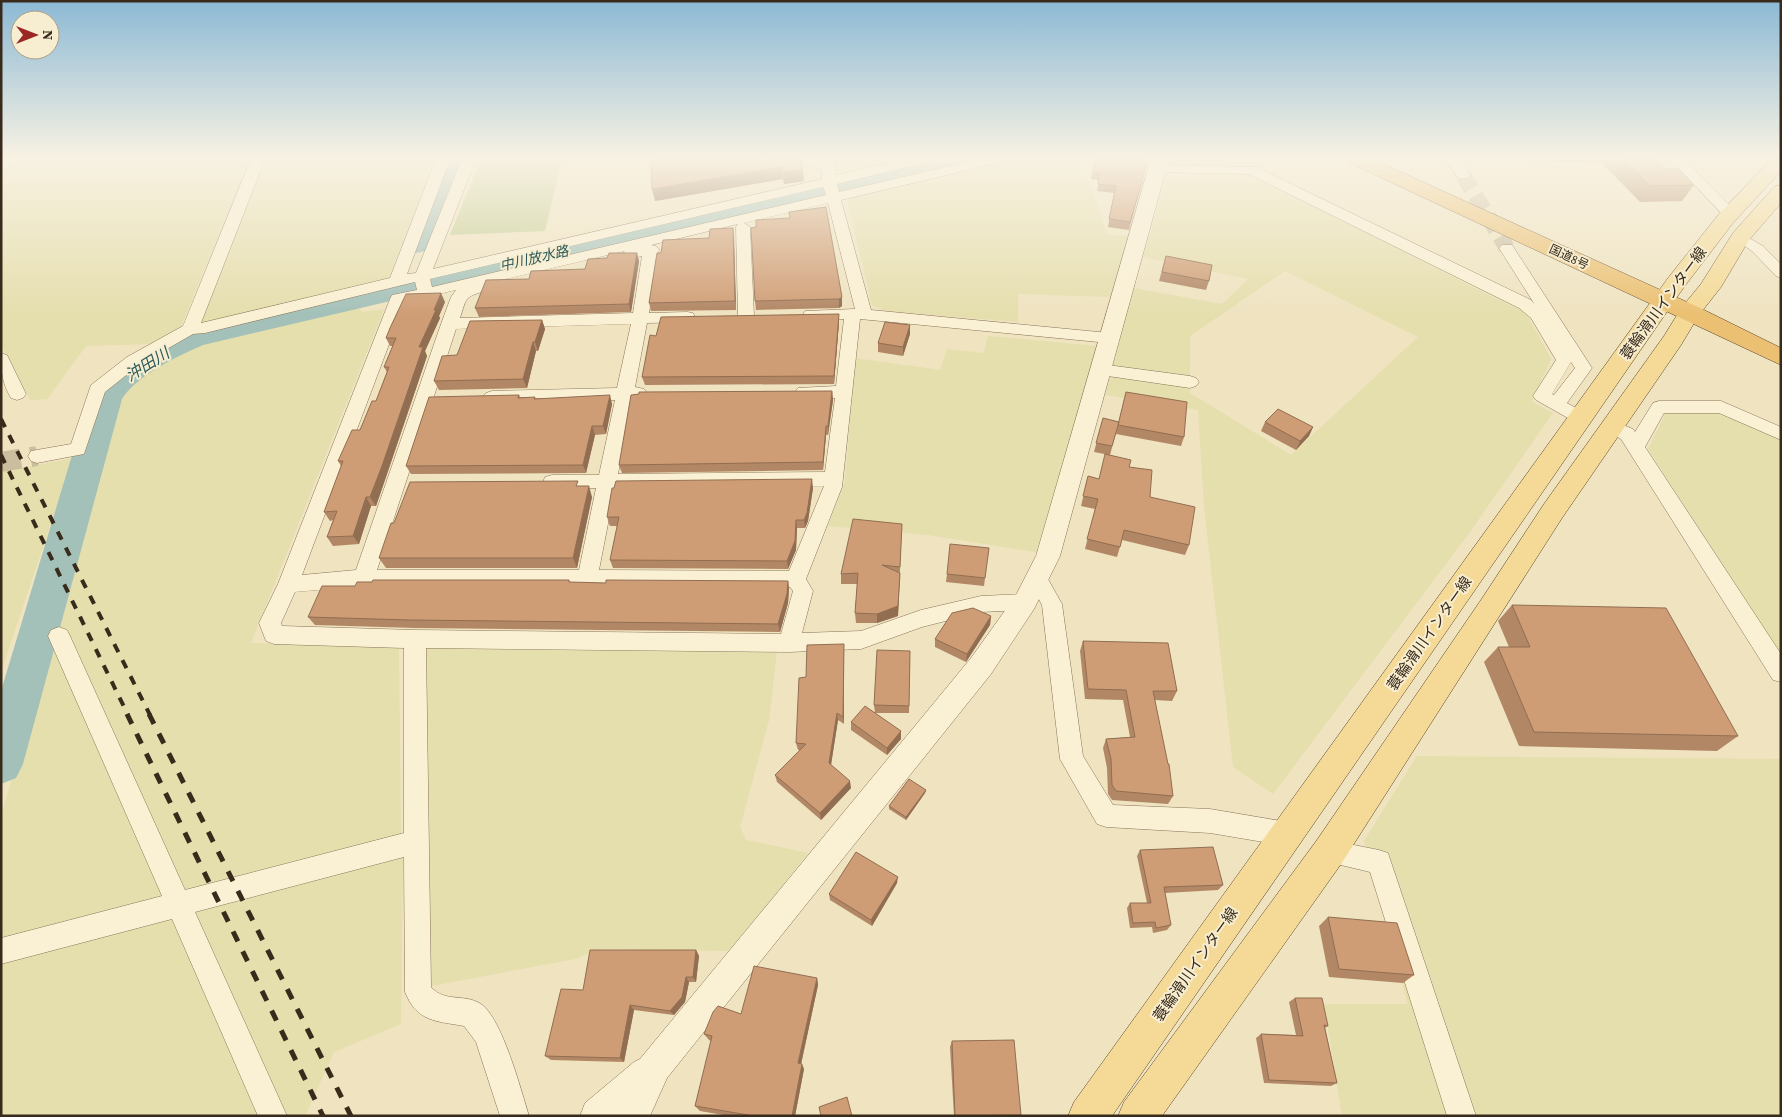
<svg xmlns="http://www.w3.org/2000/svg" width="1782" height="1117" font-family="'Source Serif 4','Noto Sans JP',serif">
<rect width="100%" height="100%" fill="#efe3c0"/>
<!-- farmland -->
<path fill="#e5dead" fill-rule="evenodd" d="M14,159h236l-71,172 -27,13 -66,2 -39,53 -17,1 -29,-55v-169z
M264,159h171l-47,121 -190,45z
M835,159h79l-70,16 -9,-5z
M1013,159h62l18,32 14,44 25,1 -19,61 -95,-3v28l-133,-11 -13,-6 -24,-101 1,-7z
M1249,174l277,139 25,46 -19,43 21,11 -86,123 -194,258 -40,-27 -29,-261 -6,-96 -93,-15 29,-107 88,16 26,-25 -105,-22 25,-81zM1285,271l133,66 -127,118 -101,-62v-57z
M360,306l2,6 22,-3 -133,334 148,5 2,187 -400,105v-123l59,-207 50,-199 18,-29 23,-22 32,-12z
M988,336l108,10 -54,207 -114,-18 -100,-9 17,-45 10,-123 85,12 7,-21 37,4z
M1666,413h56l59,27v217l-133,-208z
M73,458l-72,214v-200z
M425,643l352,7 -8,70 -29,107 6,13 62,13 -78,98 -131,-2 -24,10 -144,27z
M1417,756l364,3v357h-439l-18,-112h84l-44,-163z
M403,853l-2,171 -67,28 -29,64h-304v-153z"/>
<!-- green -->
<path fill="#c5ce94" d="M481,159h81l-17,72 -95,4z"/>
<g fill="none" stroke-linecap="round" stroke-linejoin="round">
<!-- river -->
<path fill="#a3c1b9" fill-rule="evenodd" d="M438,159h26l-34,86 -4,6 -10,2 -10,-2 -4,-6z
M930,159h45l-4,5 -9,3 -759,178c-25,11 -66,30 -81,54l-99,365 -7,14 -15,6v-93l88,-292c15,-34 70,-63 105,-72z"/>
<!-- minor-tunnel-far1 -->
<path stroke="#cabe9f" stroke-width="16" stroke-dasharray="16 8" stroke-linecap="butt" d="M1463,175l44,73"/>
<!-- minor-tunnel -->
<path stroke="#cabe9f" stroke-width="20" stroke-dasharray="20 10" stroke-linecap="butt" d="M1,462l36,-6"/>
<!-- minor casing -->
<g stroke="#897358" stroke-width="1">
<path id="minor" d="M1,159h13l-8,11 -5,1z
M251,159h14l-64,164 189,-45 46,-119h14l-43,115 9,-1 46,-114h14l-43,110 389,-90v-8l-20,-9 -2,-3h17l4,2v-2h14l1,16 72,-16h23l-2,3 -92,22 2,8 142,-33h23l-2,3 -161,38 30,110 238,23 6,1 2,4 -2,4 -6,1 -249,-24 -18,168 -36,92 7,12 -11,42 59,-2 60,-21 60,-14 44,-2 7,2 3,6 -3,6 -7,2 -44,2 -59,15 -61,22 -72,3 -363,-4 5,339c14,16 33,6 50,17 21,14 40,86 48,112h-29l-24,-74 -12,-16c-28,-5 -47,-4 -59,-34l-1,-135 -209,55 92,204h-29l-86,-197 -171,45v-26l161,-42 -114,-260 3,-6 8,-3 8,3 3,6 115,254 219,-57v-185l-130,-4 -8,-3 -7,-18 19,-39 112,-285 2,-4 25,-5 -2,-8 -210,51 -12,1 -54,31 -34,27 -21,62 -47,9 -6,-2 -3,-5 3,-5 40,-7 20,-59 36,-28 56,-31zM823,187l3,8 -394,92 -2,-8zM828,203l27,106 -50,2 -2,4 2,4h39l-8,67 -38,2 -3,4 3,4 37,2 -10,74 -207,2 14,-75 12,-2 3,-4 -3,-4 -9,-2 12,-64 40,-1 6,-1 2,-4 -2,-4 -6,-1 -38,1 10,-64 -3,-3 -5,-1 87,-21 -2,3 2,89 2,4 6,1 6,-1 2,-4 -4,-89 -6,-4zM625,251l-3,3 3,3 5,2 12,-3 -9,57 -173,5c7,-20 3,-21 26,-27l2,-3 -4,-4zM456,290l-5,7 -10,27 -85,246 -54,5 103,-273zM631,324l-14,64 -125,3 -6,2 -3,4 3,4 6,2 123,-3 -16,75h-47l-7,2 -2,5 2,5 7,2 44,-1 -17,82h-202l79,-241zM824,486l-35,85 -190,-1 16,-82zM364,586l426,1 3,4 -12,43 -366,-4 -133,-4 -1,-3 14,-31z
M1446,159h14l10,16 -2,3h-10z
M1670,159h14l51,52 2,3 -2,3h-10z
M1157,165l99,2 275,133 4,5 -36,-57 3,-3h10l80,123 -25,35 20,11 3,4 -3,4 -6,2 -6,-2 -39,-22 -3,-4 23,-36 -25,-42 -12,-10 -270,-134 -97,-2 -2,-3 2,-3zM1571,362l4,6 -21,27 -2,-1z
M1740,233l23,13 18,18v14l-5,-2 -23,-24 -20,-15 2,-3z
M1,353l6,2 2,4 17,35 -3,4 -6,2 -6,-2c-9,-15 -10,-27 -10,-45z
M1100,364l90,12 6,2 3,4 -3,4 -6,2 -96,-14 -2,-4 2,-4z
M1659,401h62l60,26v13l-62,-27h-55l-19,34 136,207v28l-8,-2 -152,-241 -14,-8 -3,-4 3,-4 6,-2 20,8 2,3 18,-29z
M1037,570l7,2 18,32 21,152 30,49 97,4 77,13 9,4 3,8 -3,8 -9,4 -77,-13 -104,-6 -9,-3 -37,-65 -18,-154 -15,-27 3,-6z
M1329,840l50,10 9,3 88,263h-29l-77,-244 -50,-12 -3,-8 3,-8z"/>
</g>
<!-- tertiary casing -->
<g stroke="#897358" stroke-width="1">
<path id="tertiary" d="M1151,159h18l-109,397 -26,53 -43,65 -324,404 -17,38h-70l5,-13 49,-41 6,-3 331,-401 45,-63 20,-39z"/>
</g>
<!-- primary casing -->
<g stroke="#57412c" stroke-width="1">
<path id="primary" d="M1772,159h9v12l-48,52 -49,64 -572,829h-44l6,-14 594,-824 51,-64z
M1781,185v18l-32,37 -28,47 -22,28 -18,30 -119,173 -221,346 -179,252h-44l6,-14 193,-262 166,-243 61,-93 120,-168 18,-29 19,-23 32,-51 41,-46z"/>
</g>
<!-- trunk casing -->
<g stroke="#57412c" stroke-width="1">
<path id="trunk" d="M1348,159h24l326,148 83,41v17l-431,-202z"/>
</g>
<!-- minor -->
<use href="#minor" fill="#faf0d4" fill-rule="evenodd"/>
<!-- tertiary -->
<use href="#tertiary" fill="#faf0d4" fill-rule="evenodd"/>
<!-- primary -->
<use href="#primary" fill="#f4da96" fill-rule="evenodd"/>
<!-- trunk -->
<use href="#trunk" fill="#ebc072" fill-rule="evenodd"/>
<!-- rail-far1 -->
<path stroke="#382b1c" stroke-width="4" stroke-dasharray="9 9" stroke-linecap="butt" d="M1,419l149,296
M1,455l127,260"/>
<!-- rail -->
<path stroke="#382b1c" stroke-width="5" stroke-dasharray="11 11" stroke-linecap="butt" d="M127,714l196,402
M149,714l202,402"/>
</g>
<!-- wall -->
<path fill="#b28765" d="M800,159l4,22 -20,3 -1,-5 -128,22z
M1095,159l45,30 -11,41 -21,-3 6,-34 -17,-2 2,-11 -8,-1z
M1519,159h137l9,10 29,16 -12,16 -42,1 -38,-39 -69,-2z
M734,237l2,73 -85,1 -2,-8 12,-50z
M1166,256l43,25 -3,9 -47,-9z
M639,261l-8,51 -152,5 -4,-9 54,-29 56,-10z
M842,297v9l-3,2 -83,2 -1,-9z
M445,302l-6,14 1,2 -15,33 2,5 -40,118 -11,32h-5l-12,38 -26,2 -6,-9 6,-17 -3,1 -6,-9 17,-46 -3,-5 22,-31 16,-29 11,-29 -3,-5 9,-21h-3l-4,-8z
M542,320l3,9 -7,22h-2l-9,37 -88,2 -5,-9 23,-26z
M839,322l-5,62 -189,1 -3,-8 14,-41z
M910,325v9l-7,22 -25,-4v-9z
M832,391l1,9 -5,35h-2l-3,35 -201,3 -3,-8z
M1126,392l58,45 -3,9 -65,-12z
M519,395l1,2 92,7 -6,30 -11,1 -9,38 -175,1 -5,-8z
M1103,418l16,4 -9,33 -16,-3z
M1265,422l48,5 -4,9 -13,14 -35,-19z
M1129,467l21,30 39,48 -4,10 -63,-15 -5,17 -32,-8 10,-40 -14,-3 7,-30 11,3z
M580,486l12,11 -15,71h-191l-7,-10 15,-35z
M813,488l-5,33 -3,7h-8l-1,22 -8,19 -175,-1 -3,-8 7,-34h-7l-3,-9z
M902,524l-4,92 -21,7h-21l-1,-10 2,-29h-16v-10z
M989,548l-5,38 -38,-4 1,-8z
M569,580l1,2 36,1 182,-2 1,8 -1,14 -8,29 -365,-4 -100,-3 -7,-8 47,-31z
M1512,605l226,131 -21,15 -198,-5 -35,-84 14,-15h11l-11,-26z
M991,616l-1,9 -24,37 -31,-15v-8z
M1083,641l94,50 -5,10 -17,-1 18,96 -5,8 -56,-4 -4,-6 -1,-26 -4,-20 3,-9 24,-2 -7,-37 -38,-1 -5,-48z
M910,651l-1,62h-34l-1,-8z
M844,652v72l-6,-4 -7,45 20,23 -30,32 -44,-38 -2,-7 25,-25h-2l-2,-7 10,-66z
M851,722l50,9v8l-14,16 -36,-25z
M926,790l-1,3 -19,27 -17,-11v-3z
M1140,850l83,35 -5,5 -53,3 6,32 -4,5 -14,3 -1,-6 -22,1 -3,-20 3,-5h17l-10,-47z
M897,883l-25,43 -42,-26 -1,-6z
M1328,917l86,58 -11,8 -74,-6 -10,-51z
M696,950l3,6 -3,26h-7l-4,20 -11,13 -40,-5 -10,52 -73,-2 -6,-4 38,-66z
M817,978l1,7 -17,79 3,5 -9,47h-66l-29,-5 -5,-5 16,-65 -2,-1 -5,-6 37,-20z
M1295,998l33,28 -3,2 12,55 -6,3 -67,-3 -8,-45 5,-4 35,1 -7,-33z
M952,1041l69,74 -1,1h-66l-4,-69z"/>
<!-- shaded-wall -->
<path fill="#916e52" d="M782,167l1,12 -128,22 -3,-12z
M803,170l1,11 -20,3 -1,-12z
M733,228l1,9 2,73 -1,-9z
M637,253l2,8 -8,51 -2,-8z
M441,293l4,9 -6,14 1,2 -15,33 2,5 -40,118 -11,32 -6,-9 49,-150z
M842,297v9l-3,2v-9z
M839,314v8l-5,62v-8z
M542,320l3,9 -7,22 -3,-9z
M910,325v9l-7,22v-9z
M533,342l3,9 -9,37 -4,-9z
M832,391l1,9 -5,35v-9z
M610,395l2,9 -6,30 -3,-8z
M592,426l3,9 -9,38 -3,-8z
M826,426v9l-3,35v-8z
M1313,427l-4,9 -13,14 4,-9z
M812,479l1,9 -5,33 -3,7 -1,-8z
M589,486l3,11 -15,71 -4,-10z
M366,497l5,9 -12,38 -6,-8z
M796,520l1,8 -1,22 -8,19 -1,-8z
M900,573l-2,43 -21,7v-9z
M788,581l1,8 -1,14 -8,29 -2,-8z
M991,616l-1,9 -24,37 1,-8z
M844,644v80l-1,-7z
M837,713l1,7 -8,51 -1,-8z
M901,731v8l-14,16v-7z
M850,781l1,7 -30,32 -1,-7z
M926,790l-1,3 -19,27v-3z
M898,877l-1,6 -25,43 -1,-6z
M696,950l3,6 -3,26 -3,-5z
M686,977l3,5 -4,20 -11,13 -4,-4z
M817,978l1,7 -18,84 -2,-6z
M630,1005l4,5 -10,52 -4,-4z
M802,1064l2,5 -9,47h-3z"/>
<!-- building -->
<path fill="#cf9d75" stroke="#916e52" d="M651,159h149l3,11 -20,2 -1,-5 -130,22z
M1095,159h52l-5,23 -12,40 -21,-3 7,-33 -18,-2 2,-12h-7z
M1623,159h33l9,10h13l16,16 -44,1z
M826,207l16,90 -3,2 -84,2 -4,-73 5,-1v-7l34,-2 -1,-6z
M733,228l2,73 -86,2 8,-50h4l2,-13 46,-2 1,-9z
M609,253h28l-8,51 -154,4 11,-28 43,-1 2,-8 54,-2 3,-10 19,-1z
M1166,256l46,9 -3,16 -47,-9z
M441,293l-7,17h2l-17,37h4l-41,119 -12,31h-4l-13,39 -26,1 10,-26 -13,1 19,-51h-5l14,-31h8l12,-29h4l13,-34h-5l12,-29h-10l4,-10 16,-34z
M839,314l-5,62 -192,1 8,-42 6,1 5,-19z
M542,320l-7,22h-2l-10,37 -89,2 8,-25 15,-1 13,-34z
M885,322l25,3 -7,22 -25,-4z
M832,391l-4,35h-2l-3,36 -204,3 12,-70 8,-1v-2z
M1126,392l61,10 -3,35 -66,-12z
M519,395l-1,3 17,-1 -1,2 76,-4 -7,31h-11l-9,39 -177,1 23,-69z
M1278,409l35,18 -13,14 -35,-19z
M1103,418l16,4 -7,24 -16,-3z
M1105,454l26,6 -2,7 23,3 -2,27 45,10 -6,38 -65,-15 -4,17 -33,-8 11,-40 -15,-3 5,-20 11,3z
M812,479l-5,34 -3,7h-8l-1,21 -8,20 -177,-1 9,-43h-12l5,-29h2l2,-7z
M578,481l-2,5h13l-16,72h-194l12,-35h3l16,-41z
M853,519l49,5 -2,43 -18,-2 18,8 -2,33 -21,8 -22,-1 3,-40 -17,1z
M950,544l39,4 -4,30 -38,-4z
M373,580h196v2l37,1v-3l182,1 -1,13 -9,30 -369,-4 -101,-3 14,-31h33l2,-4h15z
M1512,605l154,3 72,128 -204,-4 -36,-85h32z
M973,608l18,8 -24,38 -32,-15 17,-26z
M1083,641l85,2 9,48h-24l15,73h1l4,32 -57,-5 -4,-6 -1,-26 -5,-20 29,-2 -9,-47 -38,-1z
M844,644l-1,73 -6,-4 -8,50 21,18 -30,32 -45,-38 31,-31 -10,-1 3,-65 7,-1 1,-32z
M877,650l33,1 -1,55 -35,-1z
M865,706l36,25 -14,17 -36,-26z
M909,779l17,11 -20,27 -17,-11z
M1213,847l10,38 -59,2 7,38 -15,3 -1,-6 -22,1 -3,-20h21l-11,-53z
M856,852l42,25 -27,43 -42,-26z
M1328,917l69,6 17,52 -75,-6z
M590,950h106l-3,27h-7l-4,20 -12,14 -40,-6 -10,53 -75,-2 16,-67 22,1z
M754,966l63,12 -19,85 4,1 -10,52h-38l-59,-10 17,-70 -8,-2 9,-22 5,-6 23,8z
M1295,998h27l6,28 -4,-1 13,58 -68,-3 -8,-46 42,2z
M1014,1040l7,75 -66,1 -3,-75z
M847,1097l5,19h-31l-2,-9z"/>
<!-- sky -->
<linearGradient id="sky" x2="0" y2="1"><stop stop-color="#8cb9d5"/><stop offset="0.5" stop-color="#f8f2e3"/><stop offset="1" stop-color="#f8f2e3" stop-opacity="0"/></linearGradient>
<rect width="1782" height="315" fill="url(#sky)"/>
<g text-anchor="middle" dominant-baseline="central" stroke-width="4" stroke-linejoin="round" paint-order="stroke">
<!-- far-street labels -->
<g font-size="12" fill="#382b1c" stroke="#f7edd0">
<text transform="translate(1569 257) rotate(25)">国道8号</text>
</g>
<!-- far-water labels -->
<g font-size="14" font-style="italic" fill="#2b5957" stroke="#f7edd0">
<text transform="translate(534 258) rotate(-13)">中川放水路</text>
</g>
<!-- street labels -->
<g font-size="15" fill="#382b1c" stroke="#f7edd0">
<text transform="translate(1663 303) rotate(-54)">蓑輪滑川インター線</text>
<text transform="translate(1429 633) rotate(-55)">蓑輪滑川インター線</text>
<text transform="translate(1195 964) rotate(-55)">蓑輪滑川インター線</text>
</g>
<!-- water labels -->
<g font-size="16" font-style="italic" fill="#2b5957" stroke="#f7edd0">
<text transform="translate(147 364) rotate(-32)">沖田川</text>
</g>
</g>
<!-- border -->
<rect width="1782" height="1117" fill="none" stroke="#382b1c" stroke-width="5"/>
<!-- north arrow -->
<g transform="translate(35 35) rotate(90)"><circle r="24" fill="#f7edd0" stroke="#ab9f88"/>
<path d="M0-4L9 19L0 12L-9 19Z" fill="#9a2825"/>
<text y="-8" font-size="14" font-weight="bold" text-anchor="middle" fill="#382b1c">N</text>
</g>
</svg>
